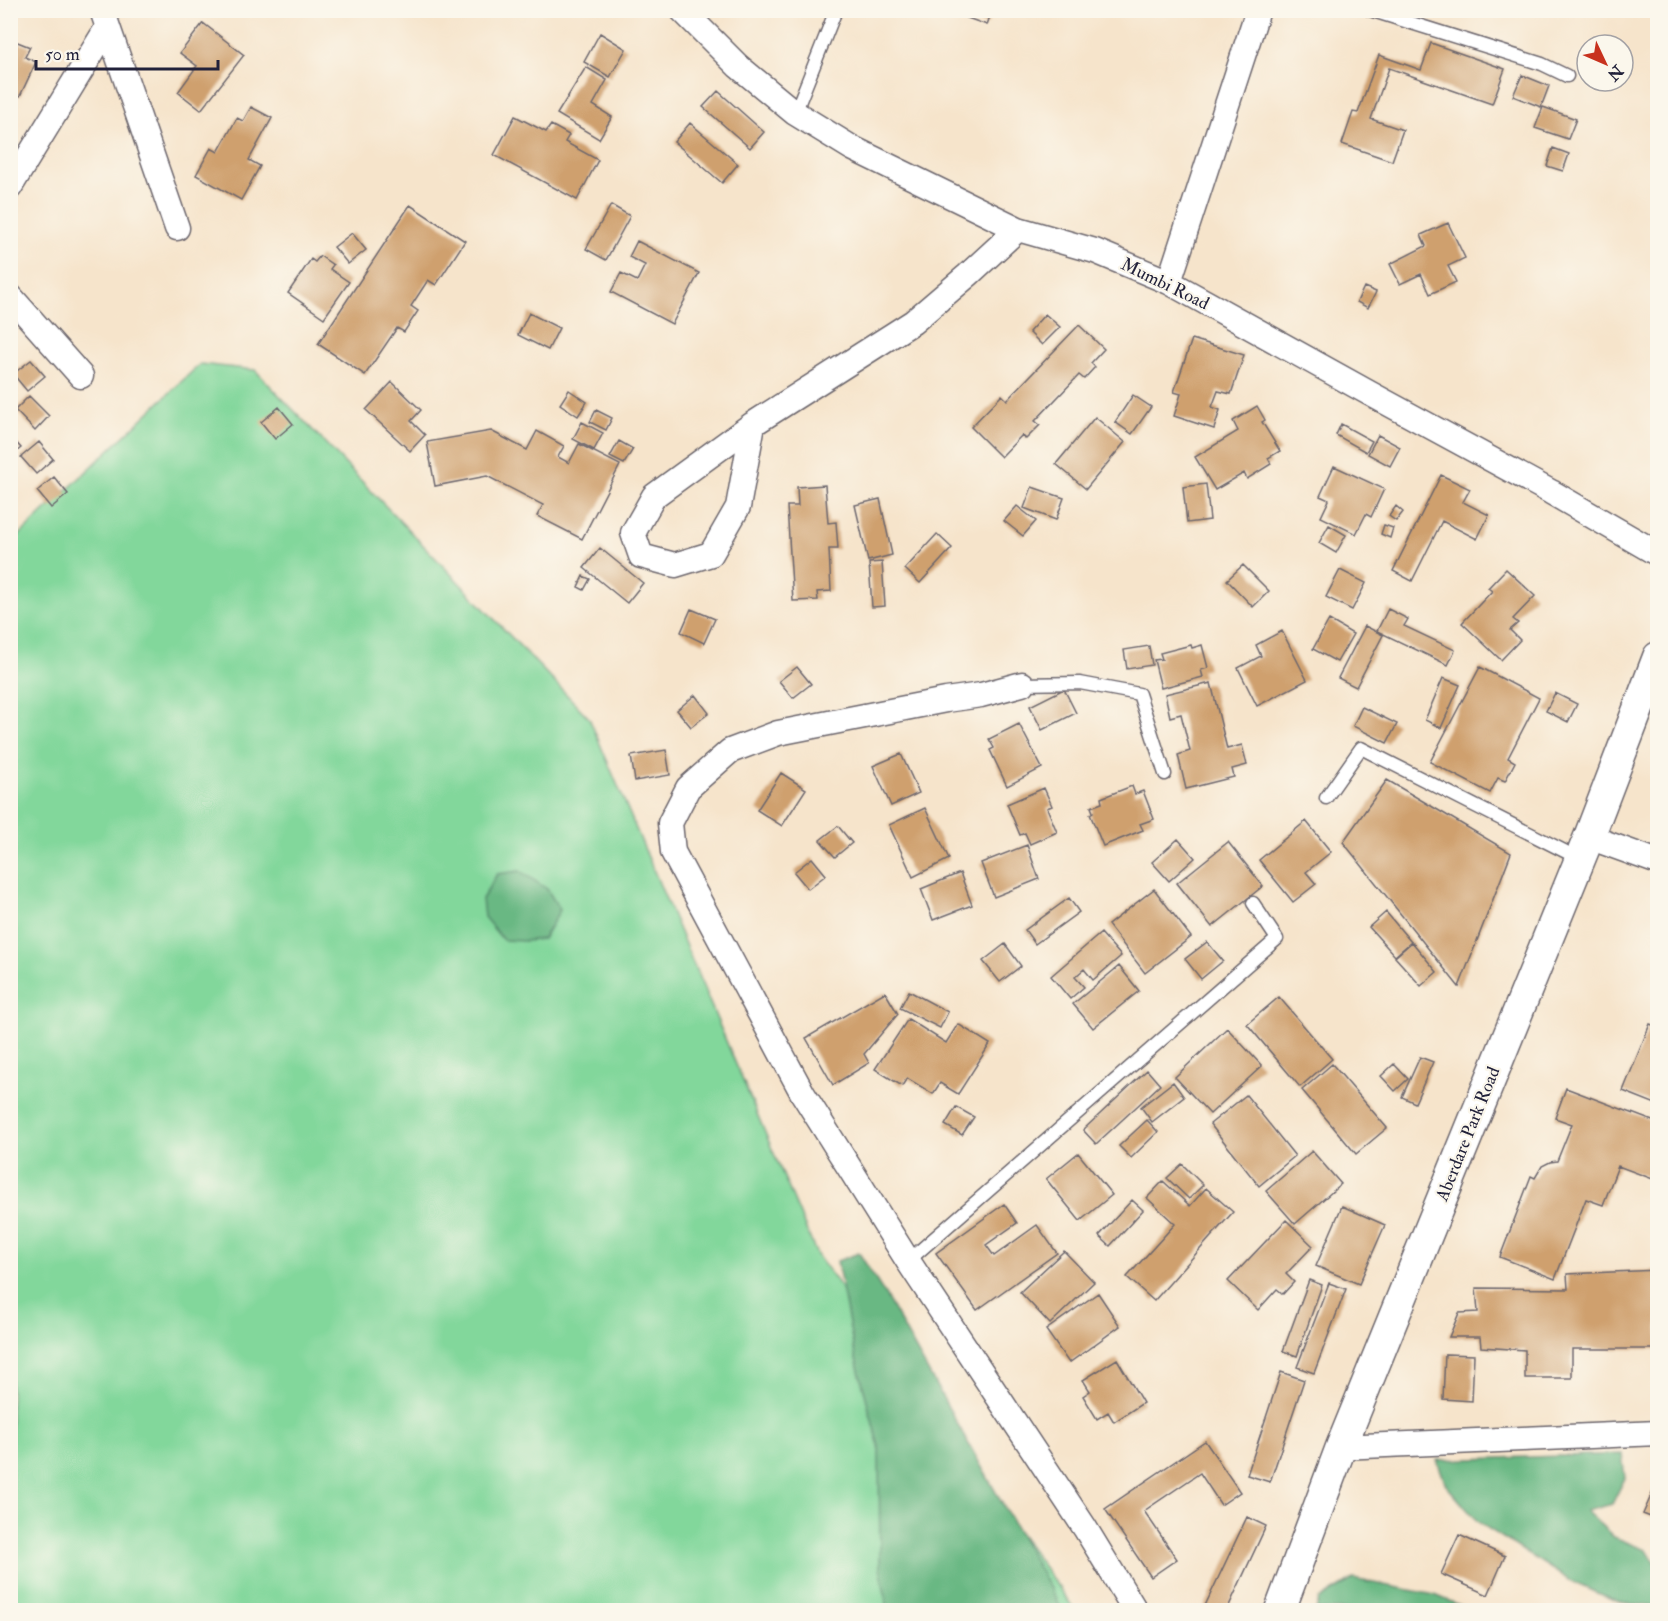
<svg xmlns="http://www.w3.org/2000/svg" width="1668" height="1621" font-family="'IM FELL Double Pica',serif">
<rect width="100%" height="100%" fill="#fbf7ec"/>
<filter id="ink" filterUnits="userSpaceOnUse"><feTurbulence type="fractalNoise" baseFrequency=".0167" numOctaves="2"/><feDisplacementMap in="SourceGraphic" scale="12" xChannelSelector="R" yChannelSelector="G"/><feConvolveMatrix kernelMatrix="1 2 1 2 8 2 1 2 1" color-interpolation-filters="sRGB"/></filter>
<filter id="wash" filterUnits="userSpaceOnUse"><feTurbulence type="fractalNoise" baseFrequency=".008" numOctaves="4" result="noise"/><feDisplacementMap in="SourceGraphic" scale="24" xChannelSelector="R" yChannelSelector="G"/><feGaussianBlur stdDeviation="1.35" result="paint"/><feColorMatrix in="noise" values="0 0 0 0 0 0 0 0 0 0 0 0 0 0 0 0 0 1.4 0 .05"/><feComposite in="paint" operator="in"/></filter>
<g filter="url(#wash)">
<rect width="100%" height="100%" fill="#f6e4cb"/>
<!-- green -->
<path fill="#82d79b" stroke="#527c6b" stroke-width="1.5" d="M200,364l55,6 334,348 228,537 258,355h-1064v-1067z"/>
<!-- forest -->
<path fill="#69b883" stroke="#466d5f" stroke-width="1.5" d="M520,871l27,18 13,21 -17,29 -18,2 -22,-1 -19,-23 -2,-18 15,-25z
M859,1253l25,40 178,317h-174l-8,-42 -1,-121 -24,-92 -18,-94z
M1622,1454l3,24 -13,26 -26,7 28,26 33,13 10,17v32l-2,8 -36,-5 -47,-20 -94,-60 -32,-37 -9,-25z
M1353,1579l82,16 36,15h-155l3,-10z"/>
<g id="blocks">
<!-- building -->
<path fill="#cfa06e" d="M945,10h47l-5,15z
M203,23l41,32 -43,55 -23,-18 19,-26 -17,-13z
M600,33l26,16 -16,28 -26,-15z
M15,41l15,6 -5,10 11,5 -16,34 -10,-4v-42z
M1431,43l74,26 -13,35 -103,-36 -18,51 32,11 -11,31 -50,-17 11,-32 5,1 21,-58 42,15z
M586,67l21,13 -14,25 19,12 -13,22 -42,-25z
M1522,75l27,11 -8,21 -28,-11z
M718,91l46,41 -14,16 -47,-41z
M251,107l21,11 -23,42 11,6 -19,34 -45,-25 15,-27 7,4 19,-34 6,3z
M1543,107l33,12 -8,20 -33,-11z
M515,116l31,16 5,-7 18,10 -4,7 33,18 -21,40 -83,-45z
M690,123l48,41 -16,19 -48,-41z
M1553,148l16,6 -6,17 -16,-5z
M410,205l55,36 -29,44 -8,-5 -17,26 7,5 -14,21 -7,-4 -32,47 -47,-31z
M611,205l19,11 -24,44 -20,-11z
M1448,223l17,35 -17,8 8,16 -26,12 -9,-20 -21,10 -10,-20 36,-18 -5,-11z
M352,233l14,17 -18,14 -14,-17z
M637,241l62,32 -27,51 -61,-32 10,-19 16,8 8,-16 -16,-8z
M320,256l13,9 -3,4 19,13 -25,36 -36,-25 23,-34 4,3z
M1364,287l12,5 -8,16 -11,-6z
M529,313l30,15 -11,22 -30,-15z
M1045,314l15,13 -18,18 -13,-13z
M1079,325l25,24 -13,14 4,4 -11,12 -5,-4 -44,46 5,4 -14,14 -4,-4 -21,22 -30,-30 31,-32 5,5z
M1192,339l52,16 -13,39 -13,-3 -6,16 8,3 -6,19 -40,-13 7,-22 -7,-2z
M31,360l14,16 -18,15 -14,-17z
M392,382l29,28 -10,11 14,14 -15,16 -44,-41z
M569,390l18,12 -9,14 -18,-12z
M1133,395l18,12 -19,27 -17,-12z
M29,396l20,20 -14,15 -20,-21z
M1257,406l8,14 -3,2 18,29 -12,7 3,6 -24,15 -3,-6 -29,17 -20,-33 43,-26 -5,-10z
M279,407l14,17 -18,15 -14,-17z
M596,410l16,8 -6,12 -16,-8z
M1095,417l30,25 -39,47 -30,-25z
M582,422l21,11 -9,17 -21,-11z
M1341,424l31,17 -6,11 -30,-17z
M491,431l36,19 10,-19 27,15 -6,11 11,6 10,-19 41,21 -38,74 -45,-23 6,-11 -56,-29 -52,10 -8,-44z
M1378,435l22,12 -10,19 -22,-12z
M10,436l11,12 -11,9z
M619,441l14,8 -9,15 -14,-7z
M39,442l14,17 -17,15 -15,-17z
M1334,466l50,23 -13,28 -5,-3 -10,20 -35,-17 8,-17 -9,-4z
M1441,475l29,14 -7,13 26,13 -12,24 -35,-18 -30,60 -19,-10z
M54,477l14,17 -17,14 -14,-17z
M1206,484l4,36 -23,3 -4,-36z
M825,485l3,38 8,-1 2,27h-9l2,42 -14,1 1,8 -25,1 -6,-95h11l-1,-19z
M1032,487l32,11 -8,22 -32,-12z
M880,499l12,56 -24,6 -13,-56z
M1017,506l19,15 -13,15 -19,-15z
M1396,506l7,6 -7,9 -7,-5z
M1329,525l17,10 -10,18 -17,-10z
M1384,525l9,3 -3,10 -9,-4z
M937,534l15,14 -32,35 -15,-14z
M600,548l43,35 -16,20 -43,-35z
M882,562l3,44 -13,1 -3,-44z
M1243,565l26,26 -16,16 -26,-27z
M1506,569l29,27 -22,23 5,4 -8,7 10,10 -19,20 -39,-37 30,-32 -4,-3z
M1340,570l26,13 -14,27 -26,-13z
M583,576l7,3 -6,11 -6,-3z
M691,609l24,10 -11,24 -23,-11z
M1388,609l20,10 -4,7 51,24 -7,15 -71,-34z
M1329,620l24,14 -16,28 -24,-13z
M1365,626l18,9 -27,52 -18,-9z
M1282,631l25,49 -50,26 -19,-38 23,-12 -5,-11z
M1191,645l1,3 10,-3 6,23 -7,2 2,7 -42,11 -7,-28 8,-1 -2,-6z
M1149,646l3,19 -25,4 -3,-19z
M797,667l14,17 -18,14 -14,-17z
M1480,667l59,31 -31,60 7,4 -10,19 -7,-3 -8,15 -60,-31z
M1443,678l17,7 -19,43 -16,-8z
M1211,683l16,66 15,-4 5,20 -15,4 2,8 -48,12 -8,-34 12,-4 -9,-37 -11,3 -5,-23z
M1064,689l12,24 -34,17 -12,-24z
M1555,693l22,11 -9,18 -22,-11z
M695,695l14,18 -18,14 -14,-17z
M1362,707l35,17 -10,19 -34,-17z
M1019,724l23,44 -35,18 -17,-36 4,-2 -5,-9z
M666,750l4,25 -35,6 -4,-25z
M901,754l18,39 -28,13 -18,-40z
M781,773l25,16 -24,37 -25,-16z
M1387,780l124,73 -52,134 -116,-145z
M1132,786l3,8 8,-3 11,28 -14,5 3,6 -40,16 -13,-32 3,-2 -2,-5 11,-4 -1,-5z
M1044,788l8,18 -5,2 10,24 -27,12 -5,-11 -5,2 -13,-31z
M925,808l24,51 -36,18 -24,-52z
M1306,821l25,31 -25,20 10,12 -23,18 -34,-42z
M838,826l14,17 -17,14 -15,-17z
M1178,839l17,19 -26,23 -17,-19z
M1228,842l35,44 -51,41 -35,-44z
M1027,845l12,34 -45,18 -13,-34z
M812,858l14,17 -18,14 -14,-17z
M960,873l12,32 -39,15 -12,-31z
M1154,889l37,48 -46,36 -37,-48z
M1069,898l10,14 -44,32 -10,-14z
M1386,912l25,30 -16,14 -26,-29z
M1101,933l20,23 -28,24 -9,-11 -9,8 9,10 -14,12 -19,-23z
M1207,942l16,19 -22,18 -16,-20z
M1412,942l25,30 -16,14 -26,-29z
M1005,944l16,22 -21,16 -17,-21z
M1119,966l20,25 -46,37 -20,-24z
M909,991l39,21 -8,16 -40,-20z
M885,992l13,22 -34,40 5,9 -36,22 -27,-47z
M1279,997l53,62 -32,28 -53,-63z
M908,1019l38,24 12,-19 32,20 -32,50 -18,-11 -7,11 -26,-16 -5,8 -27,-17z
M1650,1024l8,3v78l-35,-14z
M1227,1028l35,38 -52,48 -35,-37z
M1420,1057l13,5 -18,41 -13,-6z
M1332,1064l55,64 -31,26 -54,-64z
M1394,1064l14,15 -13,12 -14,-15z
M1147,1070l13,15 -64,59 -13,-14z
M1173,1082l11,15 -32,25 -11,-15z
M1566,1088l92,35v58l-40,-15 -15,39 -17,-6 -31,80 -55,-22 31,-81 4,2 7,-12 8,-4 7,-1 15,-37 -17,-6z
M1246,1095l49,61 -36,30 -49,-62z
M956,1107l18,10 -12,18 -17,-10z
M1147,1120l11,12 -27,26 -12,-12z
M1312,1151l29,33 -46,40 -29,-33z
M1078,1153l34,42 -32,26 -34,-42z
M1182,1164l21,21 -14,14 -22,-21z
M1163,1181l27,25 16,-18 27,24 -79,89 -27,-24 48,-53 -28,-26z
M1132,1200l11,10 -33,36 -11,-10z
M1004,1204l13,19 -31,22 8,11 43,-31 20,28 -80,57 -41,-57z
M1342,1206l43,19 -26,59 -43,-18z
M1286,1220l27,26 -27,28 8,8 -11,12 -6,-5 -19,21 -30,-29z
M1064,1251l30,31 -44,42 -30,-32z
M1658,1270v79h-86v29h-47v-28l-44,-3 -1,-10h-31l10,-24 19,-1 -2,-24 92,1 -1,-15z
M1309,1280l13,5 -25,71 -14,-5z
M1329,1283l17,6 -32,84 -17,-6z
M1098,1293l22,33 -51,37 -23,-33z
M1445,1354l29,1 -2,46 -29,-2z
M1117,1359l26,44 -29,19 -6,-10 -11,7 -14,-23 7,-5 -7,-11z
M1281,1372l23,8 -34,102 -23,-7z
M1205,1441l35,51 -19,13 -21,-32 -56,38 33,48 -26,18 -46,-68z
M1658,1480v40l-15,-6z
M1247,1517l19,9 -39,84h-24z
M1459,1535l46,21 -17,39 -47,-21z"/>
</g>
</g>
<g filter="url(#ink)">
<use href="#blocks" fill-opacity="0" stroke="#6c666d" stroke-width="1.5"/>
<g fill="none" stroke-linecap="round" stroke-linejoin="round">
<!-- service casing -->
<g stroke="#6c666d" stroke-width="15">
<path id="service" d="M1370,10l172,54 25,12
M795,113l41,-103
M1022,684l58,-1 59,11 26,80
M1326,798l35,-50 219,111
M908,1261l369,-322 -24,-36"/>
</g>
<!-- minor casing -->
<g stroke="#6c666d" stroke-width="27">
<path id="minor" d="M102,10l75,218
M682,10l56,56 57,47 57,35 166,81 77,22 74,31 200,111 182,99 107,62
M10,187l97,-159
M1169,282l89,-272
M10,296l71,80
M753,424l-15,83 -27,47 -36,11 -34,-9 -8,-23 21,-37 99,-72 160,-102 55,-47 50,-46
M1022,684l-41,11 -35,5 -168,33 -48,18 -42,37 -18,35 3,29 130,242 105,167 177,267 50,82
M1589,837l69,25
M1341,1447l317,-14"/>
</g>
<!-- tertiary casing -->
<g stroke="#6c666d" stroke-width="33">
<path id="tertiary" d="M1280,1610l61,-163 248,-610 69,-180"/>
</g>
<!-- service -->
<use href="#service" stroke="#fff" stroke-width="12"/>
<!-- minor -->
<use href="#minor" stroke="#fff" stroke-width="24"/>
<!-- tertiary -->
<use href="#tertiary" stroke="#fff" stroke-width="30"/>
</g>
</g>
<g text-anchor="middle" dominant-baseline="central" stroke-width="4.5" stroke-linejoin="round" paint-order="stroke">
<!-- street labels -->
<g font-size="18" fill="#22223b" stroke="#fbf7ec">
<text transform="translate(1165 284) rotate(26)">Mumbi Road</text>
<text transform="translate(1468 1134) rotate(-68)">Aberdare Park Road</text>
</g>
</g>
<!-- margin -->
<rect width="1668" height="1621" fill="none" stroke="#fbf7ec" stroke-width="36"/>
<!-- north arrow -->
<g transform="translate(1605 63) rotate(134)"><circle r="28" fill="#fbf7ec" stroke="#a4a2a5" stroke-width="1.5"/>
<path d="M0-4.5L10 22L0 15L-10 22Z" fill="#c8321e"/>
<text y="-9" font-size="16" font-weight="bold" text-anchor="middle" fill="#22223b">N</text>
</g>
<!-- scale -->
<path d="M36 60v9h182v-9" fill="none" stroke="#22223b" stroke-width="3"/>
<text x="45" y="60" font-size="18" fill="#22223b" stroke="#fbf7ec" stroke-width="4.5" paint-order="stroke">50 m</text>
</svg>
